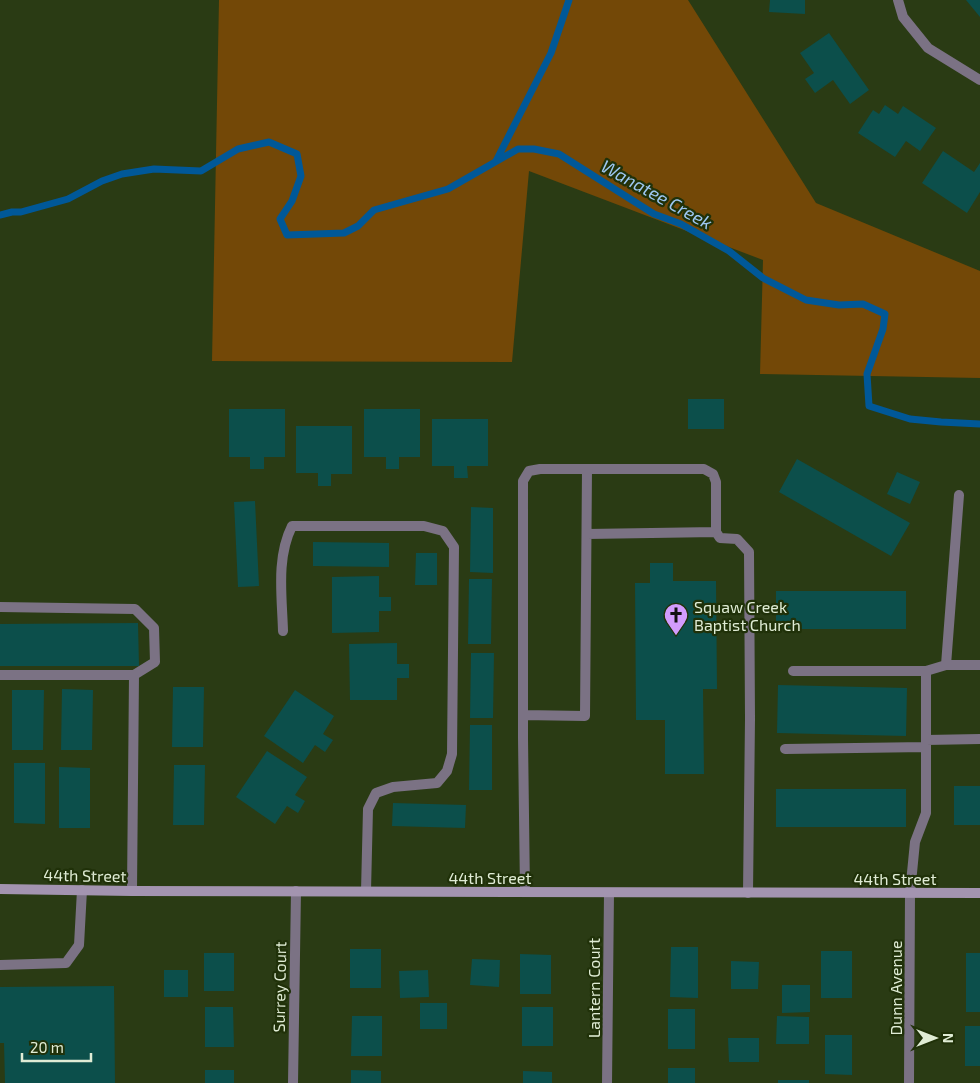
<svg xmlns="http://www.w3.org/2000/svg" width="980" height="1083" font-family="'Exo 2',sans-serif">
<rect width="100%" height="100%" fill="#2a3b14"/>
<!-- green -->
<path fill="#734807" d="M219,0h469l128,203 164,68v107l-220,-4 3,-114 -234,-89 -17,191 -300,-1z"/>
<g fill="none" stroke-linecap="round" stroke-linejoin="round">
<!-- stream -->
<path stroke="#005898" stroke-width="7" d="M496,161l55,-108 18,-53
M0,215l12,-3h9l47,-13 34,-18 20,-7 32,-5 47,2 37,-22 31,-7 28,12 4,22 -9,25 -12,18 7,16 57,-2 14,-7 16,-16 74,-21 70,-40h16l25,5 95,60 27,10 48,27 34,27 43,22 33,5 24,-1 22,10 -2,15 -16,45 2,32 41,13 31,3 39,2"/>
</g>
<!-- building -->
<path fill="#0c4f4b" d="M770,0h35v14l-36,-2z
M966,0h14v17z
M829,33l40,57 -19,14 -17,-24 -18,13 -10,-14 9,-6 -14,-20z
M885,105l13,9 5,-8 33,22 -16,23 -14,-10 -11,16 -37,-24 15,-23 6,4z
M943,151l31,21 6,-9v29l-13,21 -45,-30z
M688,399h36v30h-36z
M229,409h56v48h-21v12h-14v-12h-21z
M364,409h56v48h-21v12h-13v-12h-22z
M432,419h56v47h-21l1,12h-14v-12h-22z
M296,426h56v48h-21v12h-13v-13h-22z
M797,459l113,64 -19,33 -112,-64z
M897,472l23,10 -10,22 -23,-10z
M255,501l4,85 -21,1 -4,-85z
M471,507l22,1v65l-23,-1z
M313,542l76,1v24l-76,-1z
M416,553h21v32h-22z
M650,563h23v18h43l1,108h-14l1,85h-39v-54h-29l-1,-137h15z
M379,576v21h12v14h-12v21l-47,1v-56z
M469,579h23l-1,65h-23z
M776,591h130v38h-130z
M138,623l1,43h-139v-42z
M397,643v21h12v14h-12v22h-47l-1,-56z
M471,653h23l-1,65h-23z
M778,685l129,3 -1,48 -129,-3z
M173,687h31l-1,60h-31z
M62,689l31,1 -1,60h-31z
M12,690h32l-1,60h-31z
M295,690l39,26 -11,18 10,6 -8,12 -10,-7 -12,18 -39,-27z
M470,725h22v65h-23z
M267,751l40,26 -12,18 10,6 -7,12 -11,-7 -12,18 -39,-27z
M14,763h31v61l-31,-1z
M174,765h31l-1,60h-31z
M59,767l31,1v60h-31z
M954,786h26v39h-26z
M776,789h130v38h-130z
M393,803l73,2 -1,23 -73,-2z
M671,947h27v51l-28,-1z
M350,949h31v39h-31z
M821,951h31v47h-31z
M204,953h30v38h-30z
M966,953h14v59h-14z
M520,954l31,1v39h-31z
M472,959l28,1 -1,27 -29,-2z
M731,961l28,1 -1,27h-27z
M164,970h24v27h-24z
M428,970l1,27 -29,1 -1,-27z
M782,985h28v27l-28,1z
M114,986l1,97h-110l-1,-40h-4v-56z
M420,1003h27v26h-27z
M205,1007h28l1,40h-29z
M522,1007h31v39h-31z
M668,1009h27v40h-27z
M352,1016h30v40h-31z
M777,1016l32,1v27h-33z
M965,1026h15v40h-15z
M825,1035h27v40l-27,-1z
M728,1038h31v24h-30z
M668,1068h27v15h-27z
M205,1070h29v13h-29z
M351,1070l30,1v12h-30z
M523,1071l29,1v11h-29z
M778,1080h31v3h-31z"/>
<g fill="none" stroke-linecap="round" stroke-linejoin="round">
<!-- lane -->
<path stroke="#7b7284" stroke-width="10" d="M587,534l129,-2
M0,607l135,2 19,19 1,34 -21,13
M283,631c-1,-35 -7,-73 9,-105h132l19,5 11,16 -2,207 -5,17 -10,12 -44,4 -17,6 -8,16 -2,82
M946,665l13,-170
M793,671h133
M0,675h134l-2,216
M523,715l62,1 2,-247
M926,740l54,-1
M785,749l141,-2
M525,892l-2,-154v-257l6,-10 11,-2h164l9,5 3,8v50l4,6 17,1 12,13 1,167 -2,174
M910,893l5,-51 11,-29v-142l20,-6h34
M0,965l66,-2 13,-18 3,-55"/>
<!-- street -->
<path stroke="#7b7284" stroke-width="10" d="M898,0l5,17 25,31 52,32
M293,1083l3,-192
M607,1083l2,-190
M909,1083l1,-190"/>
<!-- secondary -->
<path stroke="#a394b0" stroke-width="10" d="M0,889l132,2 848,2"/>
</g>
<!-- icons -->
<defs>
<g id="church-pin" transform="scale(1.25)"><path d="M0 17L-7.5 6A9.5 9.5 0 1 1 7.5 6Z" fill="#d29cfd" stroke="#203109"/><path d="M-1.2-6h2.4v3.5h3.3v2.4h-3.3V6h-2.4V-.1h-3.3v-2.4h3.3Z" fill="#111"/></g>
</defs>
<g fill-rule="evenodd">
<use href="#church-pin" x="676" y="615"/>
</g>
<g text-anchor="middle" dominant-baseline="central" stroke-width="4.5" stroke-linejoin="round" paint-order="stroke">
<!-- poi labels -->
<g font-size="16" fill="#e0ecd5" stroke="#203109" text-anchor="start">
<text x="694" y="606">Squaw Creek<tspan x="694" dy="18">Baptist Church</tspan></text>
</g>
<!-- street labels -->
<g font-size="16" fill="#e0ecd5" stroke="#203109">
<text transform="translate(85 875) rotate(1)">44th Street</text>
<text x="490" y="877">44th Street</text>
<text x="895" y="878">44th Street</text>
<text transform="translate(279 987) rotate(-89)">Surrey Court</text>
<text transform="translate(593 988) rotate(-90)">Lantern Court</text>
<text transform="translate(895 988) rotate(-90)">Dunn Avenue</text>
</g>
<!-- water labels -->
<g font-size="18" font-style="italic" fill="#9ec7f2" stroke="#203109">
<text transform="translate(657 194) rotate(29)">Wanatee Creek</text>
</g>
</g>
<!-- north arrow -->
<g transform="translate(935 1038) rotate(90)" stroke="#203109" stroke-width="4" paint-order="stroke">
<path d="M0-4L9 19L0 12L-9 19Z" fill="#e0ecd5"/>
<text y="-8" font-size="14" font-weight="bold" text-anchor="middle" fill="#e0ecd5">N</text>
</g>
<!-- scale -->
<path d="M22 1053v8h69v-8" fill="none" stroke="#e0ecd5" stroke-width="2.5"/>
<text x="30" y="1053" font-size="15" fill="#e0ecd5" stroke="#203109" stroke-width="4" paint-order="stroke">20 m</text>
</svg>
